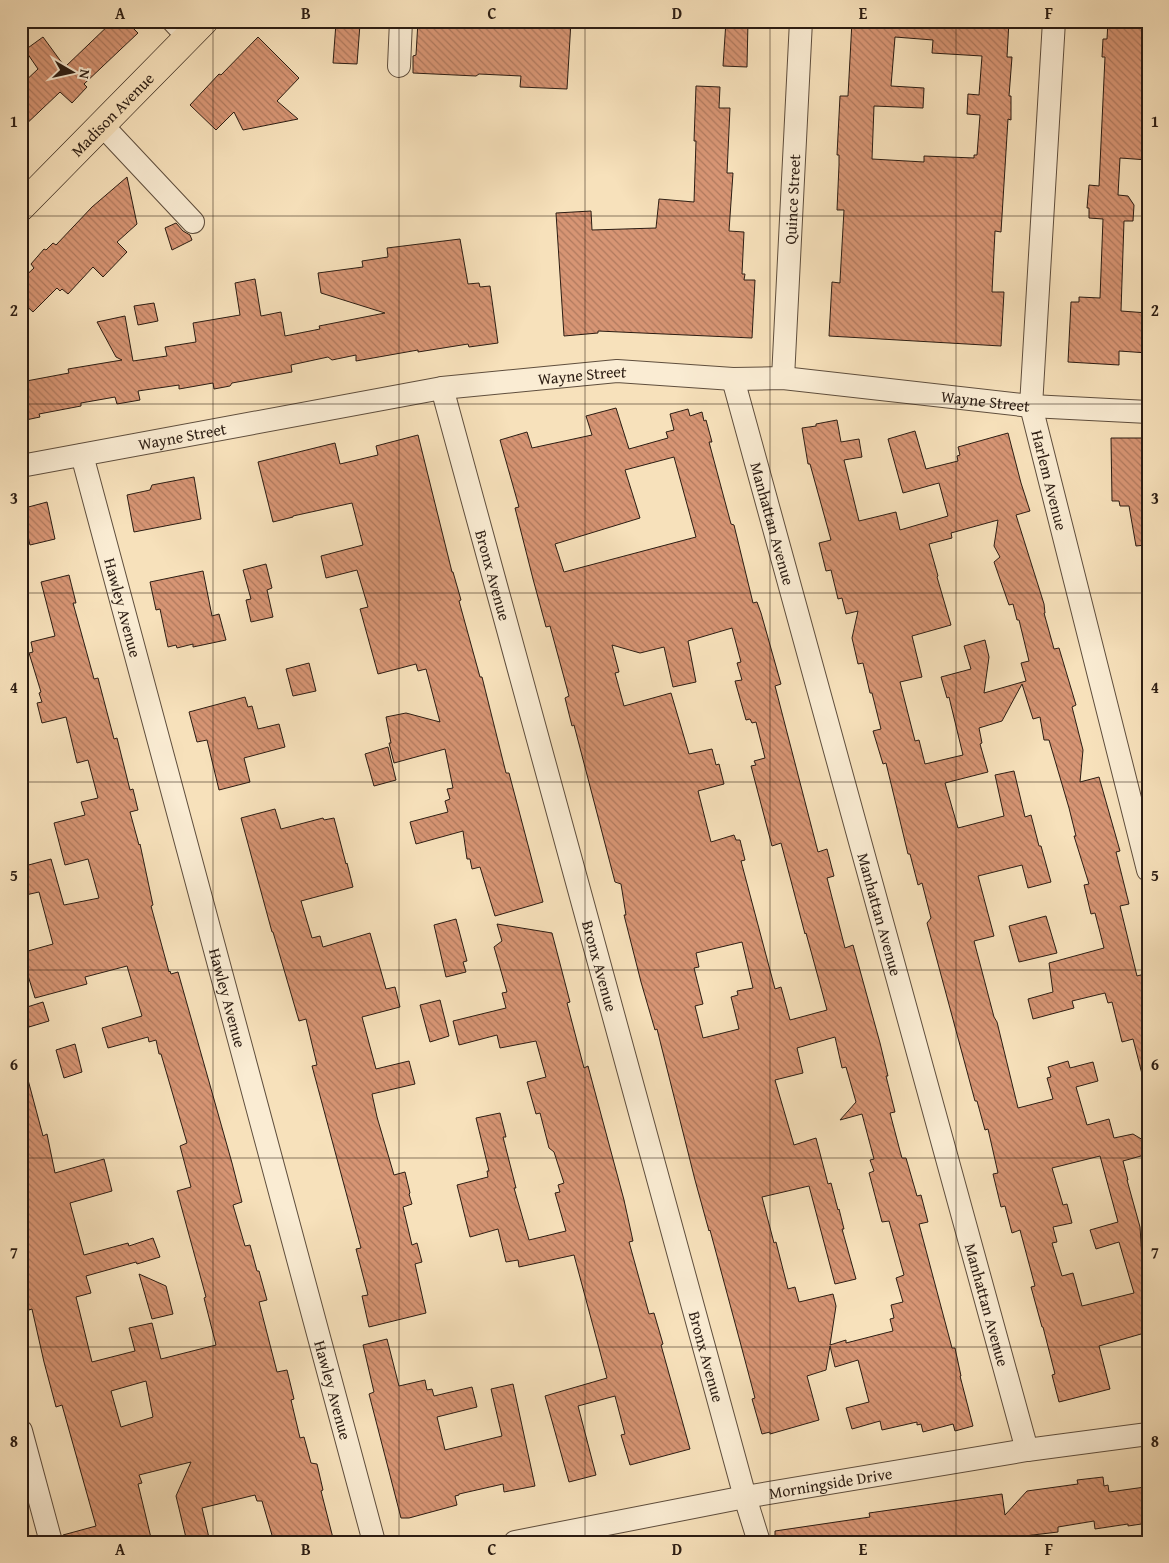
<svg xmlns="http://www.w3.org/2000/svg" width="1169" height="1563" font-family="'Gentium Book Plus',serif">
<defs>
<pattern id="building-back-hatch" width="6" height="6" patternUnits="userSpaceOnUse" patternTransform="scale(1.25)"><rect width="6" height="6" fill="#d79574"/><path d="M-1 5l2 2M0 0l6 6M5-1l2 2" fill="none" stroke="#af795e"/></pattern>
</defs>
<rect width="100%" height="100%" fill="#f7e1bb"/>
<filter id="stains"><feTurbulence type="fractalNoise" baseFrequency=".004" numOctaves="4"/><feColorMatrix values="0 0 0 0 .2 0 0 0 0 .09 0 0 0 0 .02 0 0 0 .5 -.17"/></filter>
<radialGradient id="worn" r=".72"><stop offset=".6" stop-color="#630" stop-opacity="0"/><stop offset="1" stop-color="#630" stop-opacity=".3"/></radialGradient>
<!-- building -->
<path fill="url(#building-back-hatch)" stroke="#2c1d13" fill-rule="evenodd" d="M113,21h13l12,12 -54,51 3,3 -15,16 -12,-11 -39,37v-44l17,-16 -13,-19 18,-13 22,30z
M418,21h153l-4,68 -47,-2 1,-11 -42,-2 -3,2 -63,-3v-17l3,-1z
M726,21h22l-1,46 -24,-1z
M852,21h157l-2,36h5l-3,39h2v24l-3,-1 -7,113 -6,-1 -3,61h12l-3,54 -172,-10 3,-54 8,1v-2l4,-71h-7l2,-45v-10h-2l3,-59h8zM895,37l38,3 -1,13 50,3 -3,39 -11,-1 -1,20 13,1 -3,40h-3v3l-50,-2v6l-52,-3 2,-53 49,2 1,-20 -33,-2z
M1108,21h40v139l-28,-2 -2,37 10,1 6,9 -1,16h-9l-3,90 27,2v40l-29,-2v14l-51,-3 3,-60h8v-5l21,1 3,-79 -14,-1v-10h-2l2,-23 10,1 6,-129h-3l1,-18h4z
M336,23l24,1 -3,40 -24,-1z
M258,37l41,41 -22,23 21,18 -55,11 -9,-18 -18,18 -26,-25 29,-31 2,1z
M696,86l24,1 -1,21h11l-3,65h6l-4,58 15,1 -2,42h3l-1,6h11l-3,58 -154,-7v2l-34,3 -8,-123 35,-2 1,19 64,-2 3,-29 35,3 2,-61h-2z
M127,177l10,47 -20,18 10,10 -24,25 -10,-10 -25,27 -6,-5 -2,2 -3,-3 -24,24 -12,-11v-21l13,-12 -3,-4 13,-15 2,1 7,-7 3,2 36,-38z
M176,223l7,8 7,4 2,5 -20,10 -7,-22z
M460,239l8,45 11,-1 1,4 10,-1 8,57 -29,4 -1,-3 -50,8v-2l-62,11v-6l-24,5 -4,-3 -37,8 1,7 -60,11 -2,3 -16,3 -1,-6 -34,6v-4l-41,6 2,9 -23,4 -2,-7 -34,6v3l-42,8 1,3 -19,4v-39l48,-9 -1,-4 54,-9 -6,-3 -19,-35 28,-6 8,45 34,-5 -2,-9 31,-5 -3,-19 47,-8 -5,-32 20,-4 6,37 20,-4 4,24 35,-7 -1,-3 66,-13 -64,-20 -3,-20 45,-6 -1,-6 26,-4 -1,-9z
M154,303l4,18 -20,4 -4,-19z
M616,408l13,41 39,-11 -2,-6 8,-2 -4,-16 18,-5 2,7 12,-4 2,9 2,-1 6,22h-3l22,82 3,1 19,78 4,-1 4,11 20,71 -6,2 43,166 9,-3 7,27 -7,2 18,70 8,-3 27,98 8,33h-2l9,36 -5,1 10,38 2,7h4l11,38 4,-1 7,27 -9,2 33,124h3l6,28h-1l13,50 -18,5 -2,-7 -30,8 -2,-8 -4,1v-3l-35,8 -2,-9 -28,8 -6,-21 23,-6 -11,-42 -23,7 -5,-21 -4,24 -19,6 12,44 -49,14v-2l-8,2 -10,-35 3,-1 -13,-49 -32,-119 -1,1 -14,-51 -38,-151 -2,1 -14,-48 -17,-67h2l-5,-31 -6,-2 -41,-157 -2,1 -7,-28 4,-2 -19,-70 -4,1 -13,-48 -18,-71 4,-1 -19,-67 27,-8 5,16 60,-13 -6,-19zM674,457l22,80 -132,35 -9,-28 85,-26 -15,-48zM732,628l9,34 -4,1 5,17 -7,1 11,39 4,-1 2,4 4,-1 9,36 -11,3 2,4 -5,1 21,80 9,-3 24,91 1,-1 21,77 -37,10 -9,-33 -6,2 -34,-128 4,-1 -5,-20h-4l-2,-5 -23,7 -13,-51 26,-7 -5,-20 -3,1 -4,-16 -23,5 -18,-61 -47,13 -9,-33 4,-1 -7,-27 28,8 24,-6 9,40 23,-5 -8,-41zM742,942l11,46 -16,3 1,4 -7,2 8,32 -36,9 -8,-32 8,-2 -9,-36 5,-1 -3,-14zM835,1037l7,31 4,-1 10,35 -16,18 22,-6 12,45 -4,1 4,11 -5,2 13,49 7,-1 15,54 -8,3 7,24 -12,3 3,13 -4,1 3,12 -47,12v-3l-16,5 6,-39 -3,-12 -34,8 -4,-15 -7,2 -12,-47 -2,1 -12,-46 47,-11 26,98 21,-5 -14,-50h2l-5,-20 -1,1 -7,-27 -3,1 -12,-46 -22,7 -19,-65 28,-7 -6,-25z
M837,420l4,22 18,-3 3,18 -18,3 15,61 37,-9 4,18 48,-14 -9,-33 -36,10 -15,-54 27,-8 11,38 32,-8 -1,-5 3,-1 -2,-8 50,-14 13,50 9,28 -14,4 28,89 1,9h-1l10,36 5,-1 17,57 -4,2 11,43 -3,32 19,-5 21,74 -4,1 13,52 -9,2 17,70 11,-3v100l-6,1 -9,-35 -11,3 -10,-40 -4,1 -3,-10 -33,8 2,7 -41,11 -5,-20 25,-7 -4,-29 55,-15 -9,-35 -4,1 -7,-29 5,-1 -15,-48h2l-7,-28 -20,-68h-5l-4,-23 -7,2 -11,-35 -20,37 -23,7 3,15 -2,1 8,28 -43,11 13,45 46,-12 -9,-41 19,-4 11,46 6,-2 8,31h2l10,36 -23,6 -6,-23 -44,11 16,60 -20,5 20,76 3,5 21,86 35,-9 -6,-21 4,-1 -3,-10 20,-6 2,7 23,-6 5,19 -22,6 11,38 22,-6 5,19 19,-4 15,9v11l-25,7 5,19h-1l13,47 2,31 6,-2v76l-49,14 11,43 -51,13 -7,-27 3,-1 -12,-47h-1l-11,-40 4,-1 -15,-56 -8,3 -7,-27 -4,1 -8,-33 5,-1 -10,-44 -3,1 -8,-29h-2l-48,-178 4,-5 -9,-35 -4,2 -8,-31h-2l-22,-91 -3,1 -10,-33 8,-2 -9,-36h-2l-7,-30 -5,1 -6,-26 6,-27 -12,3 -4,-16 -4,1 -7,-29 -5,1 -7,-28 12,-3 -21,-76h-2l-6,-36 14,-2v-2zM998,520l-4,26 6,11 -6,5 15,43 4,-1 4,16h2l10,41 -8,2 5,18 -42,12 5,-36 -4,-17 -21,6 7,23 -30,8 6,21 2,-1 14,58 -38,9 -6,-24 -4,1 -15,-59 22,-5 -10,-41 39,-11 -14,-48 1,-1 -9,-32 23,-6 -1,-5zM1100,1156l18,66 -28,8 6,19 23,-7 15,51 -52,13 -9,-33 -11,3 -10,-33 5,-1 -4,-15 19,-4 -5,-19 -4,1 -11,-37z
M418,435l34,137h1l8,28 -2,1 21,76h2l24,96h3l34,129 -48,14 -15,-49 -8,2 -2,-10h-3l-4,-28 -47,13 -6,-22 38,-10 -3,-11 5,-2 -3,-10 6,-1 -8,-39 -51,14 -5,-20h2l-5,-26 20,-4 34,9 -14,-53 -8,2 -2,-7 -38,10 -18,-65 8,-2 -11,-37 -31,8 -5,-22 42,-11 -11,-42 -59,13v1l-20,5 -15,-60 77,-19 5,21 38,-9 -2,-9z
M1111,438h32l3,107 -10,1 -7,-40h-9l-1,-5h-7z
M194,477l7,42 -67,13 -7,-37 23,-5 2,-5z
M47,502l8,37 -25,6 -9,-36z
M266,564l6,24 -5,2 6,27 -22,5 -5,-22 5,-1 -8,-29z
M203,571l9,45 7,-2 7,26 -33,7v-3l-16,4 -1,-3 -8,2 -8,-38 -4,1 -6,-28z
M69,575l7,28h-3l21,76 4,-1 16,61 3,-1 13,52 3,-1 5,21 -8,2 9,33 1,-1 13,61 -2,1 18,66 1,-1 1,3 7,-2 54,191 10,39 -9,3 12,41 5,-1 7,26h2l8,29 -8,2 18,70 10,-2 7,29 -3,1 9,38 4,-1 7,26 6,1 6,26 -2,1 13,51h-60l-12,-41h-5l-2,-6 -53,13 8,34h-23l-11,-46 15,-34 -52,13 3,8 -4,1 14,58h-88l-1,-7 33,-9 -34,-121 -6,2 -12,-45 -12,-53 -3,1 -8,-32v-201l6,-1 16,60 4,-2 8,39 49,-14 8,32 -42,12 14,52 44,-12 1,3 24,-8 7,19 -23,7 -1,-2 -50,14 5,17 -15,4 16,65 43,-11 -6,-23 23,-5 9,36 55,-14 -12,-47 2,-1 -29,-106 14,-4 -11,-41 7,-3 -26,-89h-2l-3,-14 -7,2 -1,-5 -40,11 -6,-20 40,-12 -15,-50 -42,11 2,7 -52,14 -14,-45 32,-9 -14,-52 -18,4v-29l30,-8 13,46 35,-7 -11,-39 -23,6 -11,-42 31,-8 -4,-13 17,-4 -10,-38 -11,3 -11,-46 -24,6 -5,-20 5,-1 -3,-9 2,-1 -12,-39 4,-1 -2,-10 24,-6 -14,-54zM146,1381l7,36 -32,10 -10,-36z
M309,663l7,28 -23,5 -7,-27z
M245,697l3,10 4,-1 6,23 21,-5 6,23 -41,11 6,24 -31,8 -12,-50 -10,2 -8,-30z
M388,747l8,33 -22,6 -9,-32z
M275,809l6,20 42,-11 1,2 10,-2 12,46 1,-1 6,24 -52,14 11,37 8,-2 3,11 47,-14 16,56 9,-2 5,20 -38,10 14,52 33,-8 6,23 -43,10 5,23 17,58 11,-3 5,21 -1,1 3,10 -9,3 9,38 5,-2 5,19 -7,2 11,49 -57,14 -7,-31 6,-1 -12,-46 5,-1 -49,-182 5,-1 -11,-46 -7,2 -26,-89h-1l-31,-114z
M1046,916l11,37 -38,9 -10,-36z
M456,919l11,42 -4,1 3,10 -20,5 -12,-52z
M497,924l55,9 18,69 -3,1 17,65 4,-2 36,134 9,41 -4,1 20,72 5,-1 9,31 -2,1 29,104 -60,16 -9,-30 4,-1 -10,-38 -37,10 18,69 -27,7 -24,-86 62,-18 -33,-123 -55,12 -1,-7 -12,2 -8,-33 -28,8 -13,-52 31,-8 -1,-6h2l-13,-53 24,-5 6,24h-3l13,51h-2l15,52 37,-9 -11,-38 5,-1 -2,-7 6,-2 -10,-31 -5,-4 -9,-35 -4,1 -9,-32 19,-5 -10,-36 -36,7 -3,-13 -38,10 -6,-24 53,-13 -4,-15 5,-1 -13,-45 8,-6z
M440,1000l9,36 -19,6 -10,-37z
M43,1002l6,19 -20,6 -5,-19z
M75,1044l7,28 -18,6 -8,-28z
M139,1274l27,12 7,28 -21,5z
M387,1339l12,47 26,-6 2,10 5,-1 2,7 38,-9 5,20 -40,10 8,33 57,-14 -11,-47 22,-5 22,102 -31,6 -1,-8 -44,10v1l-4,1 2,9 -48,13h-8l-32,-124 5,-2 -11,-47z
M1103,1477l1,9 4,-1 1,7 36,-5 1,5 2,-1v32l-20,3v-2l-33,5 -1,-8 -36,6v5l-50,6 1,4h-234v-11l95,-14 -1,-4 133,-19 3,21 22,-24 51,-7 -1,-4z"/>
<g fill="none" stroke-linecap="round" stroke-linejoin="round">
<!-- minor casing -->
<g stroke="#5f4e3d" stroke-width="24">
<g id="minor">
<path d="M173,21l15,16"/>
<path id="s1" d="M1054,21l-23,385 117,464"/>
<path d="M399,66l2,-45"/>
<path d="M102,125l91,97"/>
<path id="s2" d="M783,378l18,-357"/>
<path id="s3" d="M733,379l294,1071"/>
<path id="s4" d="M442,388l303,1109 14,45"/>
<path id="s5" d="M82,455l292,1087"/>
<path id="s6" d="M21,466l421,-78 175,-17 116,8 50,-1 248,28 117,6"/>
<path d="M21,1431l30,111"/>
<path id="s7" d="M515,1542l230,-45 282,-47 121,-16"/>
</g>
</g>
<!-- major casing -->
<g stroke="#2c1d13" stroke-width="29">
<g id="major">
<path id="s8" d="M21,207l183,-186"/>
</g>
</g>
<!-- minor -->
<use href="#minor" stroke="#faecd3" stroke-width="22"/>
<!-- major -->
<use href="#major" stroke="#f7e1bb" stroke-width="28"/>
</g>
<!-- grid -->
<path fill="none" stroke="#2c1d13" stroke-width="1" stroke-opacity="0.55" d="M213,21v1521M399,21v1521M585,21v1521M770,21v1521M956,21v1521M21,216h1127M21,404h1127M21,593h1127M21,782h1127M21,970h1127M21,1158h1127M21,1347h1127"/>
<g text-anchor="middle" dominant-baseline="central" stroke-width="4" stroke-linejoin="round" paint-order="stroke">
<!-- street labels -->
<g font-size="16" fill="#2c1d13" stroke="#faecd3">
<text stroke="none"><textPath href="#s8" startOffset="130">Madison Avenue</textPath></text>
<text stroke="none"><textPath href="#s2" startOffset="179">Quince Street</textPath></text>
<text stroke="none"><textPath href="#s6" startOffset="569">Wayne Street</textPath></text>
<text stroke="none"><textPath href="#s6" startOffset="974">Wayne Street</textPath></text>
<text stroke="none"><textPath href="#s6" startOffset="164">Wayne Street</textPath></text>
<text stroke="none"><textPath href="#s1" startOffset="462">Harlem Avenue</textPath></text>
<text stroke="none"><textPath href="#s3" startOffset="150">Manhattan Avenue</textPath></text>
<text stroke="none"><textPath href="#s4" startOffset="194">Bronx Avenue</textPath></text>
<text stroke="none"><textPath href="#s5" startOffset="158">Hawley Avenue</textPath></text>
<text stroke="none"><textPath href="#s3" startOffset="555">Manhattan Avenue</textPath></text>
<text stroke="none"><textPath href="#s4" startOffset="599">Bronx Avenue</textPath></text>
<text stroke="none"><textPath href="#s5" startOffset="562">Hawley Avenue</textPath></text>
<text stroke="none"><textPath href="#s3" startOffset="960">Manhattan Avenue</textPath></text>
<text stroke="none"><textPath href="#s4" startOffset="1004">Bronx Avenue</textPath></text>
<text stroke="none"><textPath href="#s5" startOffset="968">Hawley Avenue</textPath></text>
<text stroke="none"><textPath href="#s7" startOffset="321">Morningside Drive</textPath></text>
</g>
</g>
<!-- margin -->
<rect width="1169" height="1563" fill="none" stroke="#f7e1bb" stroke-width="55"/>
<!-- north arrow -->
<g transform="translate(72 72) rotate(99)" stroke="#faecd3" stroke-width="4" paint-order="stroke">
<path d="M0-4L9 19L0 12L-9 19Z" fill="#2c1d13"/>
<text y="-8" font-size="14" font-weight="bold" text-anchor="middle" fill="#2c1d13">N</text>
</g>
<rect x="28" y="28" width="1114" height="1508" fill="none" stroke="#2c1d13" stroke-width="2"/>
<g font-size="16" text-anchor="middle" font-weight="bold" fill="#2c1d13">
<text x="120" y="19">A</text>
<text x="306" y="19">B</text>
<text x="492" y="19">C</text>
<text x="677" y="19">D</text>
<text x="863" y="19">E</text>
<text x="1049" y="19">F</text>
<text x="14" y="127">1</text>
<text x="1155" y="127">1</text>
<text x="14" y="316">2</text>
<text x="1155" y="316">2</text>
<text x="14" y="504">3</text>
<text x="1155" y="504">3</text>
<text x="14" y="693">4</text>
<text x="1155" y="693">4</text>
<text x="14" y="881">5</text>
<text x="1155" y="881">5</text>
<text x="14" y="1070">6</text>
<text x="1155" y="1070">6</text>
<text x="14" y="1258">7</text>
<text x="1155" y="1258">7</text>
<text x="14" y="1447">8</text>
<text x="1155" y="1447">8</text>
<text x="120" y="1555">A</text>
<text x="306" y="1555">B</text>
<text x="492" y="1555">C</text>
<text x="677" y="1555">D</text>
<text x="863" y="1555">E</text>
<text x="1049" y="1555">F</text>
</g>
<rect width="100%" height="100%" filter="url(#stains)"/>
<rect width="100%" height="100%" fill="url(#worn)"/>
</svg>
